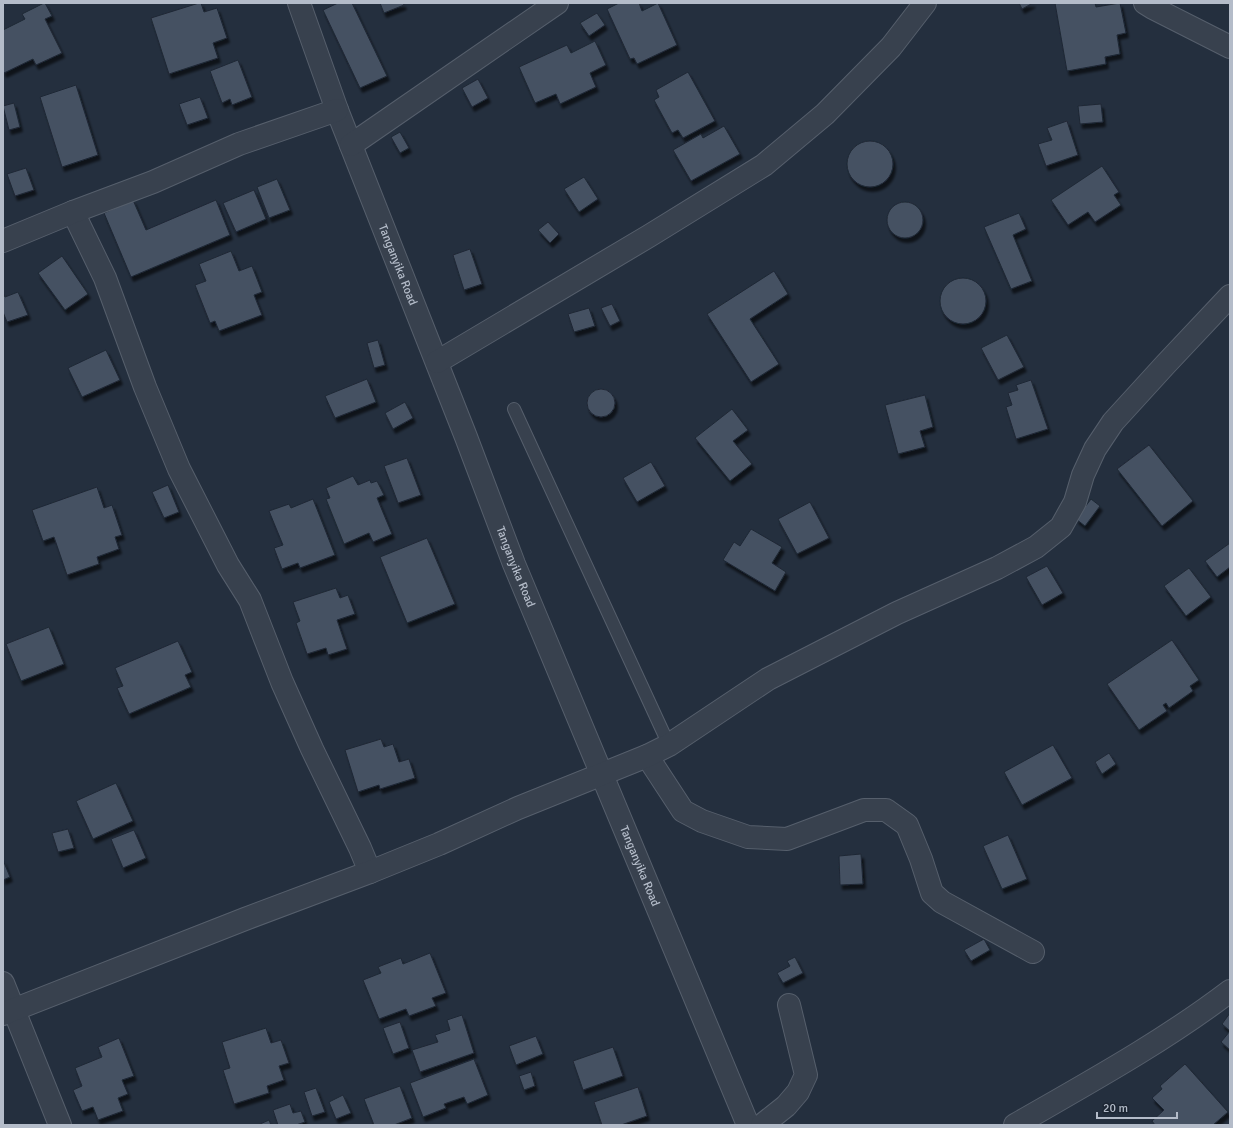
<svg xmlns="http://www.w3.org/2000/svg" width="1233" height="1128" font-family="Signika,sans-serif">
<defs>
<filter id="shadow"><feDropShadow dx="2.5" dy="4.5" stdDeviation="1" flood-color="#0009"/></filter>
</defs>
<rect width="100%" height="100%" fill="#242f3e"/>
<!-- building -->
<path fill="#455162" stroke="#1f2835" filter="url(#shadow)" d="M44,3h1l7,13 -7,3 17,34 -26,12 -3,-6 -29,14 -1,-2v-41l22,-11 -3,-5z
M199,3h2l3,9 13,-4 10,30 -14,5 5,15 -49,16 -18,-56z
M338,3h14l35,73 -27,12 -37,-78z
M380,3h23l1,2 -20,8z
M619,3h20l3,8 16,-8 19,42 -40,19 -3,-6 -4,1 -23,-50z
M1019,3h14l-11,6z
M1055,3h40l1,4 24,-4 6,30 -9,2 3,19 -15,3 1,7 -39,7z
M597,13l8,12 -16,11 -9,-13z
M595,41l11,24 -16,8 6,14 -36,17 -4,-10 -21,9 -16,-36 48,-22 4,8z
M238,60l14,37 -20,8 -2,-6 -8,4 -12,-32z
M688,72l27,49 -32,17 -5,-8 -6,3 -18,-33 5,-3 -3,-7z
M478,79l10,19 -16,9 -10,-19z
M76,85l22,70 -36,12 -22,-70z
M200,97l8,21 -21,7 -8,-21z
M14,103l6,24 -11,3 -6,-24z
M1101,104l2,18 -23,2 -2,-18z
M1067,121l11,34 -32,11 -8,-22 14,-4 -5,-12z
M724,126l16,28 -49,27 -18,-31 28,-16 2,4z
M400,132l9,16 -9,5 -9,-16z
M847 164a23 23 0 1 1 46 0a23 23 0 1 1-46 0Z
M1102,166l17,26 -5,3 7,10 -26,17 -7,-10 -20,13 -17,-25z
M26,168l8,22 -19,6 -8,-22z
M584,177l14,22 -19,13 -15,-23z
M277,179l13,31 -21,8 -12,-31z
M254,190l12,29 -30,13 -13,-29z
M133,200l13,30 70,-30 14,35 -99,42 -27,-64z
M887 220a18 18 0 1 1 36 0a18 18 0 1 1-36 0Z
M1019,213l7,16 -13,6 19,46 -21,8 -27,-62z
M548,222l11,12 -9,9 -12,-13z
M470,249l12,35 -18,6 -11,-35z
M231,251l8,20 13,-5 10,26 -8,3 8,20 -43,16 -4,-10 -5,2 -15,-38 11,-4 -7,-17z
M62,256l26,38 -23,16 -27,-37z
M774,271l14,23 -38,25 29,45 -28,18 -44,-68z
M940 301a23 23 0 1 1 46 0a23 23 0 1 1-46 0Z
M18,292l10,23 -21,7 -4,-10v-19l2,4z
M612,304l8,17 -10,5 -9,-18z
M589,308l6,18 -21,6 -6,-18z
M1007,335l17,32 -26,13 -17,-32z
M378,340l7,25 -11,3 -7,-25z
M106,350l14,30 -38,17 -14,-29z
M367,379l9,23 -41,16 -10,-22z
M1031,380l17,49 -32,10 -10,-32 6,-2 -4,-12 10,-3 -2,-5z
M587 403a14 14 0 1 1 28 0a14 14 0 1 1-28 0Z
M925,395l8,32 -13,4 5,16 -27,7 -13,-49z
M405,402l8,16 -20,11 -8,-16z
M732,409l16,21 -15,11 19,23 -22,17 -35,-43z
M1149,445l44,56 -31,25 -45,-57z
M407,458l14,37 -23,8 -14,-37z
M651,462l14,24 -28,16 -14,-24z
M353,476l5,9 12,-5 1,3 6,-2 7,14 -7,3 15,36 -19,8 -4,-9 -25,11 -18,-45 4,-1 -4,-10z
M168,485l11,27 -15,6 -12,-26z
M97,487l7,21 8,-3 10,30 -7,2 4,12 -22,8 2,7 -32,11 -13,-38 -11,4 -11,-31z
M313,499l22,56 -35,13 -2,-5 -16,6 -8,-21 9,-3 -14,-34 20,-7 2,4z
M1091,499l9,7 -15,20 -9,-7z
M810,502l19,36 -32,16 -19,-35z
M751,529l31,18 -10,16 14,9 -11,19 -52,-31 11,-18 6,4z
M427,538l28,66 -48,19 -27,-66z
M1230,543v24l-13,10 -12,-16z
M1047,566l16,27 -21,12 -16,-28z
M1189,568l22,29 -25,19 -22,-30z
M336,588l4,10 8,-3 7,19 -18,6 10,29 -19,6 -2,-7 -19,6 -11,-31 4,-2 -7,-19z
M49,627l15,37 -43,17 -15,-37z
M1172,640l27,40 -9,6 3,5 -24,17 -3,-5 -3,2 4,6 -28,19 -32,-46z
M178,641l14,31 -7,3 6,12 -62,27 -12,-26 6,-2 -8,-18z
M381,739l3,8 9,-3 6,18 10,-3 6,19 -35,11 -1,-4 -21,7 -13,-42z
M1053,745l19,33 -50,27 -18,-33z
M1109,753l7,11 -14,10 -7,-12z
M116,783l17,38 -40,18 -17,-38z
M68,829l6,19 -16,4 -6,-19z
M134,830l12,28 -23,10 -12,-29z
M1008,835l19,44 -25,10 -19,-43z
M861,854l2,30 -23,1 -1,-29z
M3,860l7,17 -7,3z
M984,939l6,11 -19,11 -7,-11z
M430,953l16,40 -14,5 4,8 -27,10 -3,-7 -27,10 -16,-39 18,-7 -3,-6 23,-9 2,6z
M795,957l8,16 -20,10 -6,-10 13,-7 -3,-5z
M1230,1013v37l-9,-8 9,-11 -8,-7z
M462,1015l12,38 -54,19 -8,-22 26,-8 -3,-7 15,-5 -3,-10z
M400,1022l9,26 -16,6 -10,-26z
M266,1028l5,15 10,-3 8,23 -10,3 5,14 -17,6 2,7 -35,11 -11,-34 7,-2 -8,-26z
M536,1036l7,18 -27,11 -7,-19z
M119,1038l15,38 -12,4 6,14 -10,4 5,13 -25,9 -5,-13 -11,4 -9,-21 9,-4 -7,-18 27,-11 -4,-10z
M613,1047l10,29 -40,14 -10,-29z
M474,1059l14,36 -21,9 -3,-7 -20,7 2,4 -23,9 -13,-34z
M1185,1064l43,48 -15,13h-58l-3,-4 12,-11 -12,-12 10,-9 -2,-3z
M531,1072l4,14 -11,4 -5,-14z
M400,1086l12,32 -18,7h-20l-10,-26z
M638,1087l9,29 -26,9h-19l-8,-23z
M316,1088l9,24 -13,4 -8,-24z
M343,1095l8,18 -15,6 -7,-17z
M290,1104l3,9 8,-2 4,11 -9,3h-18l-5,-15z
M269,1120l2,5h-13z"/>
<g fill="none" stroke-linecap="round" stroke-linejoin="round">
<!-- lane casing -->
<g stroke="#565f6c" stroke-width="14">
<path id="lane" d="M514,409l155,336"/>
</g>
<!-- street casing -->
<g stroke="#565f6c" stroke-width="24">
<g id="street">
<path id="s1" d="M299,3l38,107 129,327 48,127 234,561"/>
<path d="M1145,3l8,5 77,39"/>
<path d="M351,145l206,-142"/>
<path d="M73,212l32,66 40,109 34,82 49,96 22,35 32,82 30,67 48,99 10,24"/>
<path d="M3,241l70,-29 80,-30 86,-38 98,-34"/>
<path d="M437,362l212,-126 115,-71 61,-51 66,-67 34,-44"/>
<path d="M647,756l36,55 19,10 46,16 39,2 77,-29h22l21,15 14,34 11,34 10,9 91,50"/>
<path d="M3,983l57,142"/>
<path d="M3,1014l242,-95 125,-47 69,-28 79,-36 129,-52 22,-11 99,-66 129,-66 100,-45 39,-21 25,-20 14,-25 8,-27 12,-26 18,-27 52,-57 65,-69"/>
<path d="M762,1125l24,-19 12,-14 8,-17 -17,-70"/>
<path d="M1015,1125c73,-42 148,-83 215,-134"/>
</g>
</g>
<!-- lane -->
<use href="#lane" stroke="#38414e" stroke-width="12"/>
<!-- street -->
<use href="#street" stroke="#38414e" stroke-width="22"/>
</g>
<g text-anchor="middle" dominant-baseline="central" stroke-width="3" stroke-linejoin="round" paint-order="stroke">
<!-- street labels -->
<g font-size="12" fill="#b4bcc9" stroke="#1d2633">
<text stroke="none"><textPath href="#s1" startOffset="280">Tanganyika Road</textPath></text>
<text stroke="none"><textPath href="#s1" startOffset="604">Tanganyika Road</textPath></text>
<text stroke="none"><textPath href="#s1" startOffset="928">Tanganyika Road</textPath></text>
</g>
</g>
<!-- border -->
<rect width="1233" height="1128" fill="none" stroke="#b4bcc9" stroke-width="8"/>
<!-- scale -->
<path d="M1097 1112v6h80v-6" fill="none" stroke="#b4bcc9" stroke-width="2"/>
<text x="1103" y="1112" font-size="12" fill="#b4bcc9" stroke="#1d2633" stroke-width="3" paint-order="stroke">20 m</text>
</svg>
